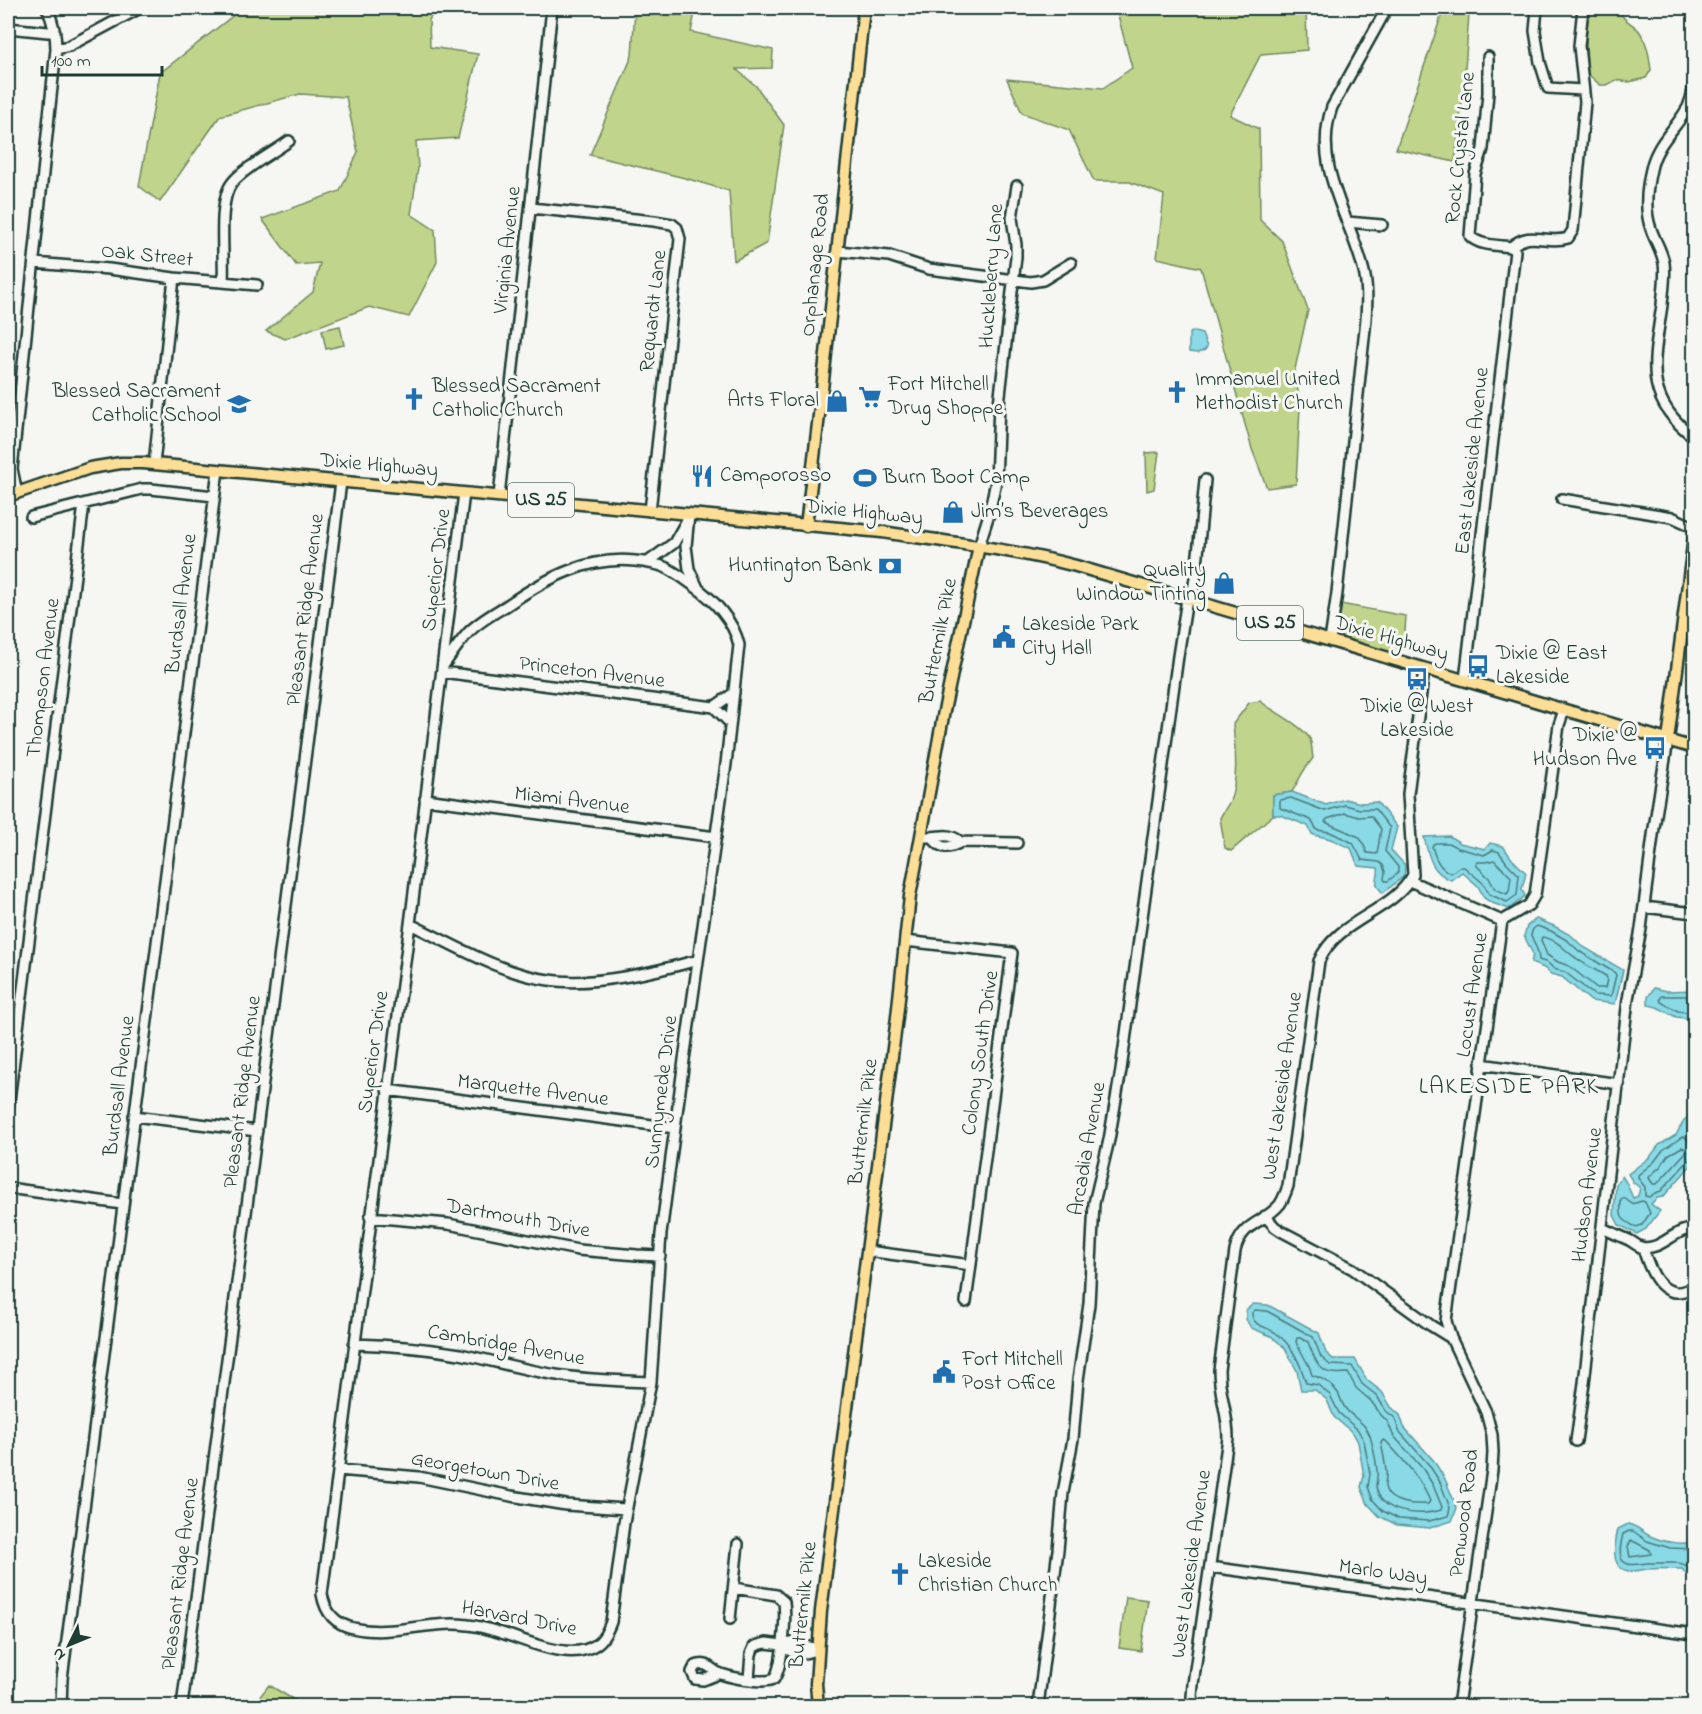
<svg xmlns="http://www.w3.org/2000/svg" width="1702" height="1714" font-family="'Indie Flower',sans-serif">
<rect width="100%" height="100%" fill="#f6f6f2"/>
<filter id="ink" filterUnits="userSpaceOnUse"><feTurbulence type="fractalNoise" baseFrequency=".0167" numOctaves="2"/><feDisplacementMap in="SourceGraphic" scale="12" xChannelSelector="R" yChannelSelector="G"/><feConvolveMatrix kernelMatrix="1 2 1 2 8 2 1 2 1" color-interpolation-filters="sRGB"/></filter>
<g filter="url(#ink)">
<!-- green -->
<path fill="#c0d58b" stroke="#708960" stroke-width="1.5" d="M248,8h188l-7,12 1,27 48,7 -20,84 -42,3 2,27 -7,46 24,16 2,32 -28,55 -40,-10 -84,32 -19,-8 47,-39 7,-29 -24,2 -34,-46 78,-28 18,-39 -12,-55 -46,-3 -80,22 -60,86 -21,-16 21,-113 74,-58z
M635,8h61l-5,24 82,18 -1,18 -36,1 20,17 28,39 -17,118 -33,18 -5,-70 -44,-13 -95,-23 42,-99z
M1116,8h190l1,42 -46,4 -31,61 29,14 1,91 22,21 26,69 -13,59 5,38 -4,77 -29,4 -15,-39 -51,-181 -44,-10 7,-63 -37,-14h-33l-25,-51 -47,-17 -15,-34 96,9 29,-20z
M1444,8h28l-3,6 -5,69 -9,79 -59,-13z
M1591,8h28c3,14 14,14 21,24 8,12 9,24 11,38l-5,8 -17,4 -13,-2 -9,5h-7l-12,-11c-2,-22 -4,-45 3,-66z
M340,326l4,19 -18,4 -4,-19z
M1159,452l-5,37 -7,2 -1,-38z
M1335,603l71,13 -1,15 -7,31 -68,-21z
M1260,701c12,10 43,25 50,38 2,5 2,14 3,19l-10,14 -11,20 -19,3v20l-42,36 -6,-3 -5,-30c3,-6 7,-11 10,-17 9,-24 5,-52 3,-77l16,-21z
M1126,1597l22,3 -7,51 -22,-3z
M269,1685l30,18 9,3h-46l-4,-7z"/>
<!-- water -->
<path fill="#89d9e6" stroke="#5f9b9f" stroke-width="1.5" d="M1192,331l10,3 5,13 -2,3 -7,3 -9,-1v-17z
M1292,792l34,13 19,-6 16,4 16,-1 20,25 -6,23 14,15 -1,11 -21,17c-12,-12 -3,-13 -5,-25l-20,-2 -7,-18c-9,-3 -16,-8 -24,-10 -6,-2 -10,-1 -15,-4l-4,-8 -27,-11h-8v-20z
M1449,836l11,7 25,6 5,-6 13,3 9,13 14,14 -4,16 3,7 -16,13 -17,-6 -8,-5 -6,-12 -16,-14 -11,8c-20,-8 -22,-23 -27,-43z
M1536,919l18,7 18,10 10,10 41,24 -8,34 -24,-3 -29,-24 -11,-3 -7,-6 -13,-5 2,-9 -9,-18 3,-10z
M1654,988l13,3 27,-1v29l-18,-2 -19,-10 -9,-2v-8z
M1694,1113v16l-3,4 3,9v20l-31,35 -6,1 -6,6 9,7 -14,18 -9,5 -18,-9 -5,-10 2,-30 6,-9 5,8 6,14 5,-2 2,-8 -7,-6 -5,-8 22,-17 9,-12 17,-10 8,-15z
M1253,1304l15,1 51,28 7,20 7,6h22l12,21 15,12 9,15 9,8 4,12 30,34 11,18 12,29 -5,13 -22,7 -33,-3 -18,-9 -11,-12 -7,-17 3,-11 -6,-34 -5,-9 -19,-16 -7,-17 -12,-10h-14l-4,-19 -12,-23 -14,-12 -20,-8 -5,-9v-9z
M1628,1524c10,2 14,8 22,12 13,6 31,9 44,6v26l-2,6h-6l-4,-5c-12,0 -23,-1 -35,0 -6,1 -13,3 -19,2 -19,-4 -13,-28 -10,-42z"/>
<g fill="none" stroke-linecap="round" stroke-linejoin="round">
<!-- shore -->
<path stroke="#497b7b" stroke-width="1.5" d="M1291,798l34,13 20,-6 15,4h15l15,19 -5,23 13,16v6l-10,8h-3l-1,-2 1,-7 -2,-7 -4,-3 -17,-2 -9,-17 -23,-11 -13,-2 -6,-10 -31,-12v-8z
M1345,813l14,4 12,-1 10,13 -4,25 -10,-1 -4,-10 -4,-6 -34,-15 2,-3z
M1435,843h13l10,5 26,7 9,-5 6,2 8,11 12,12 -2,20 -10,7 -18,-8 -6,-11 -19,-16h-5l-8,6c-12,-4 -16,-16 -19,-27z
M1494,860l17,17 -2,14 -2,3 -12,-5 -6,-11 -13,-13 2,-3h8z
M1537,926l14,5 17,10 11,10 36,22 1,2 -5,21 -17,-1 -29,-23 -11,-3 -6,-6 -9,-3 -1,-8 -7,-17 2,-6z
M1542,937c14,1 23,14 34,21 9,7 20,12 30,18l1,3 -2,9h-8l-28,-22 -11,-4 -11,-7 -6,-15z
M1694,996h-32l-2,3 1,3 17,9 16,2
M1694,1142l-5,-1 -4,-4h-3l-19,13 -9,12 -16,13v3l7,9v9l4,1 6,-4 6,-2 27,-30 6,-3
M1682,1147l4,2v3l-29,32h-4l-4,-6 1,-2 10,-9 8,-12z
M1624,1198l8,6 10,-3 3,1 5,11 -8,12 -6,2c-16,-8 -16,-9 -15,-27z
M1255,1310l12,1 46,26 8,20 9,8 22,1 10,18 15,12 9,15 9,7 4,13 30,34 11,17 10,26 -2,8 -19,5 -30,-2 -16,-8 -10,-11 -5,-13 2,-13 -6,-33 -6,-11 -19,-17 -9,-18 -12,-10 -12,-2c-6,-20 -13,-37 -30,-50 -9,-7 -24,-6 -24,-20z
M1297,1338h3l8,4c5,12 9,29 24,31 5,1 11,0 16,0l8,15 15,13 10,14 7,7 5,13 30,34 10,16 9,22 -1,3c-20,7 -62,4 -65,-24 0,-1 1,-8 1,-9 1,-9 -4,-31 -7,-41 -6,-15 -15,-16 -24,-27 -4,-4 -5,-11 -8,-16 -6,-9 -16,-15 -26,-18l-3,-9 -13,-24z
M1383,1440l3,1c17,19 34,36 44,60l-2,3c-13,1 -42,0 -43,-19 0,-5 2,-9 1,-14 -1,-9 -3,-19 -5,-28z
M1631,1540l19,10 1,4 -21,3 -2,-10z
M1694,1549l-24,-1 -23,-7 -14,-10h-4l-6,3c-2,9 -7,27 5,30 6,2 14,-1 20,-1 9,0 19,0 29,0 8,0 10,5 17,5"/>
<!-- minor casing -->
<g stroke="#1f3d34" stroke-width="14">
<path id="minor" d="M1537,8l-2,23 5,31 8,26 35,2
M8,28l40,4h7
M56,49l13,-3 71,-38
M1488,57v36l-5,56 -8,25 -5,62c9,10 28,9 41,11
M1694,85c-1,7 -3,15 -6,22 -11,20 -30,35 -36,58 -5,20 -8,45 -1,64 4,12 11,22 13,34 2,14 -1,28 -2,42 -8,57 -20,93 32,132
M531,208l123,13 18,3 5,4 3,11 -30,272
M1347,222l35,3
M1511,247c20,-18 35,-2 57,-9l5,-8 12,-128 -6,-56 4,-38
M838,251l51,5 40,13 102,13 12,-2 28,-17
M34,263l75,6 65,9 83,7
M223,281c2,-24 -6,-79 9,-98 12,-15 41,-30 57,-42
M154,464l20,-186
M17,493l-5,-24 44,-420c0,-16 -3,-28 -9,-41
M499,496l53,-488
M1562,499l110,18 22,10
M689,515l-3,31 3,23 9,19
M31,517l111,-28h9l63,7
M979,546l10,-32 7,-33 3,-77 17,-147v-12l-4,-27 5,-32
M648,562l26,-19 13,-23
M1330,641l7,-48 29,-274c1,-17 2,-34 -3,-51 -14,-54 -51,-103 -31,-161l55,-99
M443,666c8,-11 16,-23 25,-33 11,-12 27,-20 41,-29 38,-26 79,-48 126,-43 9,1 18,2 27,5 11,4 21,12 31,19 20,14 41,36 46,60l-13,119 -42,296 -23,174 -10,148 -27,141 -13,99c-6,16 -13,26 -32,29 -34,4 -76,-23 -111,-26 -38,-5 -77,12 -115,3 -18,-4 -28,-16 -31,-34l88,-670 54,-431
M442,672l272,35 16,16
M1465,680l50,-429 -4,-4
M714,707l20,-14
M425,799l291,38
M926,837c16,1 20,-6 35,5
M932,837c9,13 16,12 29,5l56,1
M1410,881l92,40
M1644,907l50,6
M1502,921l27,-16 6,-10 24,-170 5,-15
M410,924c44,21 89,49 139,56 44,7 106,-8 149,-20
M905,941l107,12 -46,349
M1481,1064l138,20
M387,1090l288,38
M8,1108l76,-604
M134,1116l123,15
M8,1188l114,16
M1265,1216l10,11 6,4 72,38 77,56 21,13 35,74 6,23 1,17 -1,18 -34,236
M370,1217l78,7 130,26 59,5 23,1
M1602,1228c9,4 18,8 27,12 4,2 8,6 12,7 20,5 35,-20 53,-18
M1643,1248c4,14 12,38 28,43 7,3 17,-1 23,-4
M867,1251l104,14
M1451,1338l-5,-17 56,-400
M354,1344c36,1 71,4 106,10 34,7 68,17 103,22 29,4 58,5 88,6
M1576,1441l8,-58 44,-384 13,-70 13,-101 14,-88
M338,1470l81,7 92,19 55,9 60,4
M1210,1567l484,67
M730,1619l8,-75
M782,1645c12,11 20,10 36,4
M718,1674l-15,6 -8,-1 -3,-7 3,-6c15,-5 14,4 26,8 12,4 42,10 53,5 9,-13 12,-61 10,-77l-8,-7 -42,-7
M749,1679l2,-25 3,-7 4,-2 8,-2 16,2 9,-2 27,6
M61,1706l1,-27 156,-1209
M182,1706l159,-1224
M1038,1706l20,-156 5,-57 10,-54 5,-59 11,-76 5,-101 15,-63 12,-70 57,-414 9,-57 6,-8 4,-26 8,-85
M1196,1706l-4,-9 1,-13 35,-246c0,-25 -9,-44 -9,-68l16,-119c7,-30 29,-27 45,-47 4,-6 6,-12 8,-18l31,-225c18,-42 73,-48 94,-86l-5,-81 16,-124"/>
</g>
<!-- major casing -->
<g stroke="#1f3d34" stroke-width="15">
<path id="major" d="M8,496l82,-28 31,-5h22l739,69c65,10 130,17 194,34l618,182
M806,526l17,-145 41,-373
M1668,740l26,-203
M818,1706l-2,-22 5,-73 76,-594 13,-121 34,-185 35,-165"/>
</g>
<!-- minor -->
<use href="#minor" stroke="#f6f6f2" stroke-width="9"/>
<!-- major -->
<use href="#major" stroke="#fdde96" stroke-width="10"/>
</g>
</g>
<!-- icons -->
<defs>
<g id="church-bare" transform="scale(1.8)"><path d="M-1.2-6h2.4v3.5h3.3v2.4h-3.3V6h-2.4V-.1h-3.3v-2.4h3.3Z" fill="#1f6fb2" stroke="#f6f6f2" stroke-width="2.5" paint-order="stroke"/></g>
<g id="supermarket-bare" transform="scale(1.8)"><path d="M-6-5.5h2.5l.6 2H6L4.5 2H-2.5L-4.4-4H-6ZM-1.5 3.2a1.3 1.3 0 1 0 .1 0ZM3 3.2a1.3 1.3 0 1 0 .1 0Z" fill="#1f6fb2" stroke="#f6f6f2" stroke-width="2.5" paint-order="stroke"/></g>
<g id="shop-bare" transform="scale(1.8)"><path d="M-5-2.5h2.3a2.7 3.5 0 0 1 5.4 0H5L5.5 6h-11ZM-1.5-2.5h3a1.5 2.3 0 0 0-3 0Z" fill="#1f6fb2" stroke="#f6f6f2" stroke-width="2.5" paint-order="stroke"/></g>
<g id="school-bare" transform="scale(1.8)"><path d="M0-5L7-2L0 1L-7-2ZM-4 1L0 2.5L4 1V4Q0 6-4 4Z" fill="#1f6fb2" stroke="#f6f6f2" stroke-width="2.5" paint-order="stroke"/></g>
<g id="restaurant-bare" transform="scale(1.8)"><path d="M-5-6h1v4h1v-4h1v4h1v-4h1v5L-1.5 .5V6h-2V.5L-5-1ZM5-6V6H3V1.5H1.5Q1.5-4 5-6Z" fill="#1f6fb2" stroke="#f6f6f2" stroke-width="2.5" paint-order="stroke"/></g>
<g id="stadium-bare" transform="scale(1.8)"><path d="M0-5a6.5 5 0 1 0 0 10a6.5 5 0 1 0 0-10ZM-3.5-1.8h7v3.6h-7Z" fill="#1f6fb2" stroke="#f6f6f2" stroke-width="2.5" paint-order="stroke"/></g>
<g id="bank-bare" transform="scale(1.8)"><path d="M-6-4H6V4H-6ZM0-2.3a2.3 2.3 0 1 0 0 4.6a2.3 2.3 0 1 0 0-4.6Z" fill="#1f6fb2" stroke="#f6f6f2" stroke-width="2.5" paint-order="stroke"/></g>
<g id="civic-bare" transform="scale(1.8)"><path d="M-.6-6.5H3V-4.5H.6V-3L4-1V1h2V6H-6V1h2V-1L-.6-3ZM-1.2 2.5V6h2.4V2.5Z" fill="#1f6fb2" stroke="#f6f6f2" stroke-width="2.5" paint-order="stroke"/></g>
<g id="bus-bare" transform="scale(1.8)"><path d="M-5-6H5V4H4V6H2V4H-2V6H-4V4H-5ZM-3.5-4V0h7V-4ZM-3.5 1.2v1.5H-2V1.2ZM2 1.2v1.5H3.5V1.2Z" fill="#1f6fb2" stroke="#f6f6f2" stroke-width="2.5" paint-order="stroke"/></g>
</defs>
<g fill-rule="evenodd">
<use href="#church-bare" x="1177" y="392"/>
<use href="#supermarket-bare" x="870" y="397"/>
<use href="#church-bare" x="414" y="399"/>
<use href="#shop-bare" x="837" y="401"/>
<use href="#school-bare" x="239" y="404"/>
<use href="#restaurant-bare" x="702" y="476"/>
<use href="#stadium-bare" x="865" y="478"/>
<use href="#shop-bare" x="953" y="512"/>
<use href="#bank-bare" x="890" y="566"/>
<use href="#shop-bare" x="1224" y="583"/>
<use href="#civic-bare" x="1004" y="637"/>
<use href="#bus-bare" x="1478" y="666"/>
<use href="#bus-bare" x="1417" y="679"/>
<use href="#bus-bare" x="1655" y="748"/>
<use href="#civic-bare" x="944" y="1372"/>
<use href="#church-bare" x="900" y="1574"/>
</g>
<g text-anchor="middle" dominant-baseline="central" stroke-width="6" stroke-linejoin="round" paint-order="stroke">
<!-- shield labels -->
<g fill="#f6f6f2" stroke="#60746d" stroke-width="1.5">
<rect x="508" y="483" width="66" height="34" rx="4.5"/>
<rect x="1237" y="606" width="66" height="34" rx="4.5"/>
</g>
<g font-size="20" font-weight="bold" fill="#1f3d34">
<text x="541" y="500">US 25</text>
<text x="1270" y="623">US 25</text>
</g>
<!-- street labels -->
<g font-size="21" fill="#1f3d34" stroke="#f6f6f2">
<text transform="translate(1461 148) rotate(-84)">Rock Crystal Lane</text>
<text transform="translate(508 250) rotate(-84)">Virginia Avenue</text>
<text transform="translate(147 256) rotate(6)">Oak Street</text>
<text transform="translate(816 265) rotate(-84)">Orphanage Road</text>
<text transform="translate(992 276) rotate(-86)">Huckleberry Lane</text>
<text transform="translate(654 311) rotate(-84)">Requardt Lane</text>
<text transform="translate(1473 461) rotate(-84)">East Lakeside Avenue</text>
<text transform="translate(379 466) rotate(5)">Dixie Highway</text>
<text transform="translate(864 513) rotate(6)">Dixie Highway</text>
<text transform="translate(437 570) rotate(-83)">Superior Drive</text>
<text transform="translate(182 604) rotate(-83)">Burdsall Avenue</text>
<text transform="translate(306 610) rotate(-83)">Pleasant Ridge Avenue</text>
<text transform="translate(1391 639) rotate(16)">Dixie Highway</text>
<text transform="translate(939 641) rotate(-79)">Buttermilk Pike</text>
<text transform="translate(592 673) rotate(7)">Princeton Avenue</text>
<text transform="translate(44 678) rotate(-83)">Thompson Avenue</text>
<text transform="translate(572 801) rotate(7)">Miami Avenue</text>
<text transform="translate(1473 995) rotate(-82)">Locust Avenue</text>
<text transform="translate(374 1052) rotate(-82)">Superior Drive</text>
<text transform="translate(981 1053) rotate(-82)">Colony South Drive</text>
<text transform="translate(120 1086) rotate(-83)">Burdsall Avenue</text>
<text transform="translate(1283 1086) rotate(-82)">West Lakeside Avenue</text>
<text transform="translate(533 1091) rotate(7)">Marquette Avenue</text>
<text transform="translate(243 1092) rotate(-83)">Pleasant Ridge Avenue</text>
<text transform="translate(662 1092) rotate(-83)">Sunnymede Drive</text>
<text transform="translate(864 1122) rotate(-83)">Buttermilk Pike</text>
<text transform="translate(1088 1149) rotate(-80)">Arcadia Avenue</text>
<text transform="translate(1588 1195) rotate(-83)">Hudson Avenue</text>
<text transform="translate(518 1219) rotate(10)">Dartmouth Drive</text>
<text transform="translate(506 1346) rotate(10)">Cambridge Avenue</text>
<text transform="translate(485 1472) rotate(10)">Georgetown Drive</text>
<text transform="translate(1465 1513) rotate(-83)">Penwood Road</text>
<text transform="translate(1192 1564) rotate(-82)">West Lakeside Avenue</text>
<text transform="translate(1383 1573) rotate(8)">Marlo Way</text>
<text transform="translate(181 1574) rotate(-83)">Pleasant Ridge Avenue</text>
<text transform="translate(804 1605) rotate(-84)">Buttermilk Pike</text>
<text transform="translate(519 1619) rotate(11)">Harvard Drive</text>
</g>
<!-- poi labels -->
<g font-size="21" fill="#1f3d34" stroke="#f6f6f2" text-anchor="start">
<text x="1195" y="380">Immanuel United<tspan x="1195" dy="24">Methodist Church</tspan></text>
<text x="888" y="385">Fort Mitchell<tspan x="888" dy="24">Drug Shoppe</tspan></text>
<text x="432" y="387">Blessed Sacrament<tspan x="432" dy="24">Catholic Church</tspan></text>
<text x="221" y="392" text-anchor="end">Blessed Sacrament<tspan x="221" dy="24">Catholic School</tspan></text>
<text x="819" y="401" text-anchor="end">Arts Floral</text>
<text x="720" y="476">Camporosso</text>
<text x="883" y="478">Burn Boot Camp</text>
<text x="971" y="512">Jim’s Beverages</text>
<text x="872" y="566" text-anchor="end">Huntington Bank</text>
<text x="1206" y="571" text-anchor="end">Quality<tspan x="1206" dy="24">Window Tinting</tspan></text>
<text x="1022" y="625">Lakeside Park<tspan x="1022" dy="24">City Hall</tspan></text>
<text x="1496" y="654">Dixie @ East<tspan x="1496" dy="24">Lakeside</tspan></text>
<text x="1417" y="707" text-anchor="middle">Dixie @ West<tspan x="1417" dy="24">Lakeside</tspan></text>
<text x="1637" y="736" text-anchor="end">Dixie @<tspan x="1637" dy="24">Hudson Ave</tspan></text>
<text x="962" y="1360">Fort Mitchell<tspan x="962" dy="24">Post Office</tspan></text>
<text x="918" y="1562">Lakeside<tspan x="918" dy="24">Christian Church</tspan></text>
</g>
<!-- quarter labels -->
<g font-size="24" letter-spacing="1.5" fill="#1f3d34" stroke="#f6f6f2">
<text x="1509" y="1087">LAKESIDE PARK</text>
</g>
</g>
<!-- margin -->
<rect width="1702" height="1714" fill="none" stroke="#f6f6f2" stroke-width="30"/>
<rect x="15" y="15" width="1672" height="1684" fill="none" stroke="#1f3d34" stroke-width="2" filter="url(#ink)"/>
<!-- north arrow -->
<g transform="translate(69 1645) rotate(227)" stroke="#f6f6f2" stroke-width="4.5" paint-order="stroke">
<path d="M0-4.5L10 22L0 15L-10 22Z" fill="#1f3d34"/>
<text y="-9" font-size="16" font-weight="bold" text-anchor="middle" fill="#1f3d34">N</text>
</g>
<!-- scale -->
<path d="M42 66v9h120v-9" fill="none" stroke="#1f3d34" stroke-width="3"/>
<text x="51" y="66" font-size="18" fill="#1f3d34" stroke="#f6f6f2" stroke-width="4.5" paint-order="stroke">100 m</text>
</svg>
